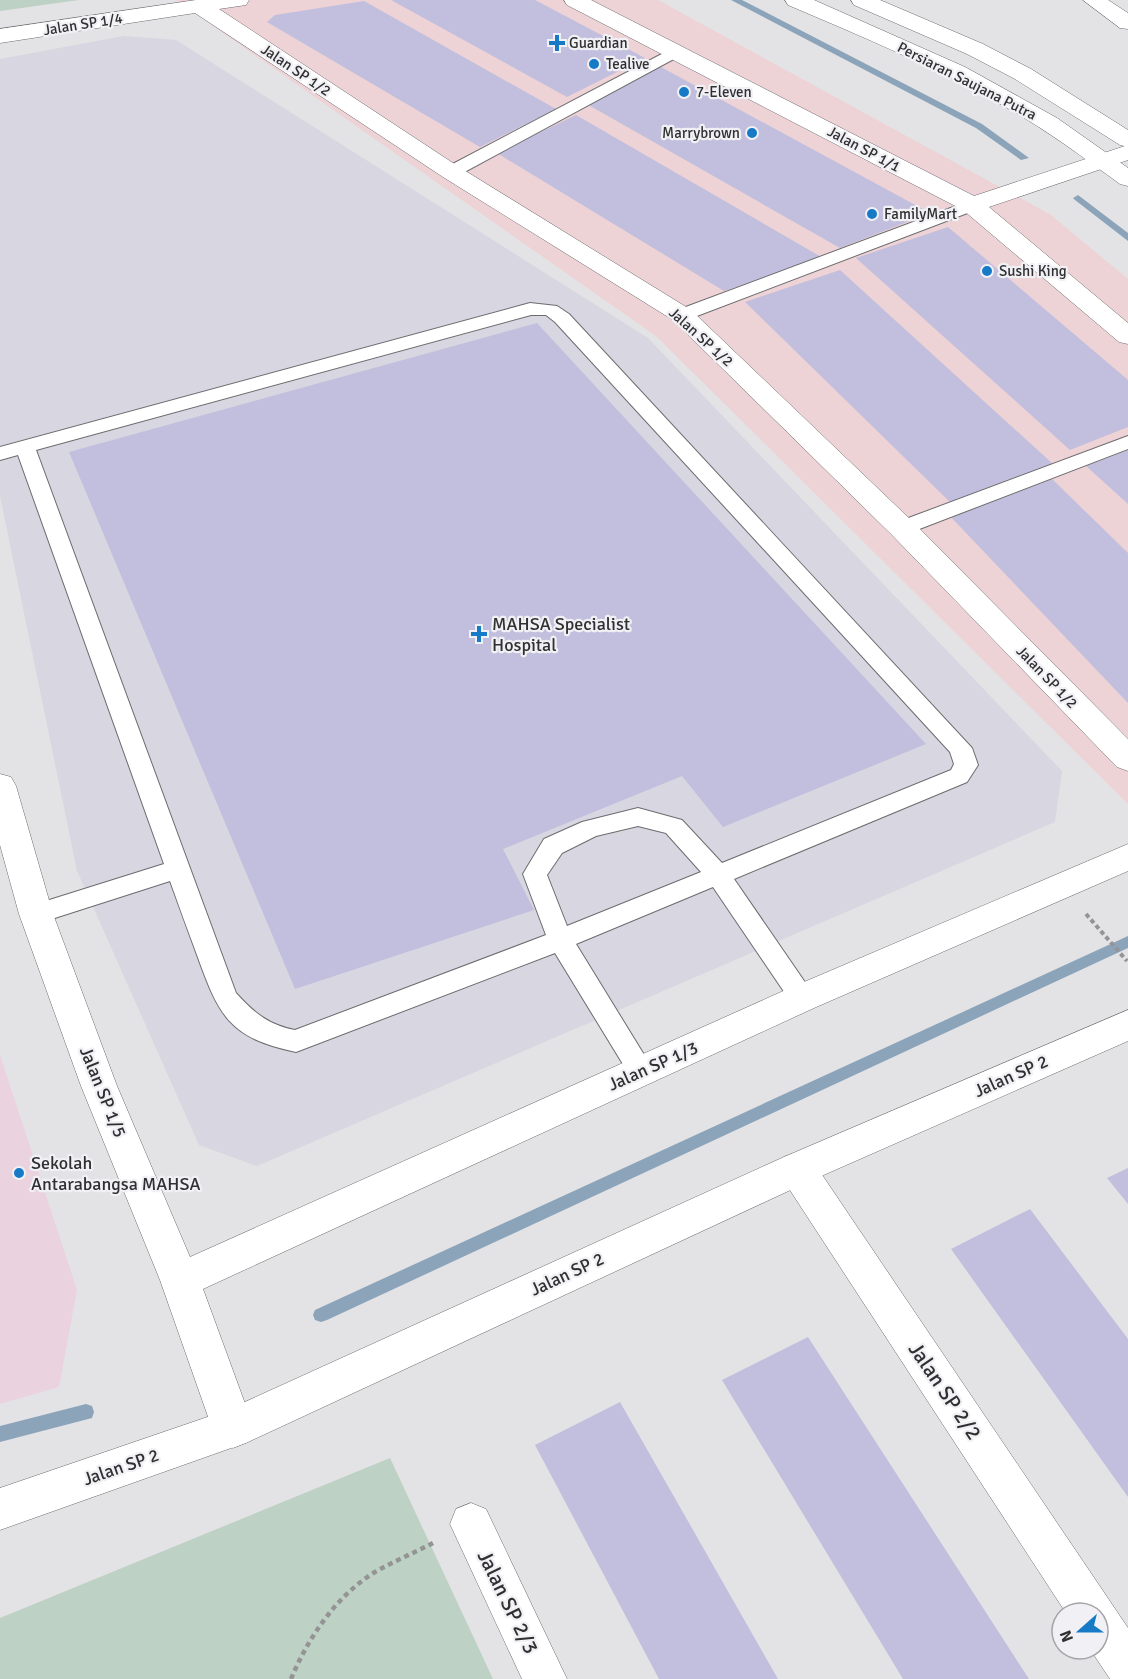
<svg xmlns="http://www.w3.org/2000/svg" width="1128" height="1679" font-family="Signika,sans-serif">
<rect width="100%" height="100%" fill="#e3e3e6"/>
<!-- commercial -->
<path fill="#edd2d6" d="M176,0h482l393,215 77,64v525l-472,-468z"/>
<!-- built -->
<path fill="#d7d6e1" d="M124,36l52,4 472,298 414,433 -7,51 -798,344 -58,-21 -122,-274 -77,-375v-437z"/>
<!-- education -->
<path fill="#ead2de" d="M0,1055l77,235 -18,97 -59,17z"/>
<!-- green -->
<path fill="#bdd1c4" d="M0,0h79l-79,11z
M390,1458l103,221h-493v-61z"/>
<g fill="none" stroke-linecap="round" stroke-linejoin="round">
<!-- stream -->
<path fill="#8ba4ba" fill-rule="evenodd" d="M731,0h11l240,124 47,34 -8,2 -45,-32z
M1078,195l50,38v8l-53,-41 -2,-2z
M1128,936v12l-801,372 -6,2 -6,-2 -2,-5 2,-5z
M86,1404l6,2 2,6 -2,6 -92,24v-16z"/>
</g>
<!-- building -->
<path fill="#c1bfdd" d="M391,0h144l110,58 -78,39z
M364,1l192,108 -76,38 -213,-125 8,-7z
M659,66l271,147 -90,35 -255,-145z
M576,115l247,143 -99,33 -227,-138z
M948,227l180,153v47l-58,23 -214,-192z
M840,270l214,195 -101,40 -208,-203z
M537,323l389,421 -203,83 -41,-51 -179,73 31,61 -239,79 -226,-537z
M1128,450v54l-42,-38z
M1050,477l78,76v150l-180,-189z
M1128,1168v36l-21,-26z
M1030,1209l98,130v158l-177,-248z
M808,1337l221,342h-126l-181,-299z
M620,1402l158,277h-119l-124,-234z"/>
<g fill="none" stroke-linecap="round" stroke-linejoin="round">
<!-- service casing -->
<g stroke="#6c6c6f" stroke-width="2">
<path id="service" d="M677,46l8,5 -2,3 -226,122h-12l-3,-4 3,-4z
M972,200l6,1 3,4 -3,4 -289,110h-14l-2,-4 2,-4z
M530,303l27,3 12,8 403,434 6,17 -11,17 -233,97 77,112 4,7 -4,7 -9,3 -9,-3 -80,-118 -137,57 78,127 -4,8 -9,3 -9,-3 -77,-126 -259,99c-67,-14 -77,-36 -99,-97 -9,-24 -18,-49 -27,-74l-134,43 -9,-3 -3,-7 3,-7 137,-43 -146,-409 -18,5v-13zM531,315h15l9,7 395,430 4,12 -3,6 -229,93 -40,-43 -44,-12 -56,14 -38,17 -21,35 23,61 -251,95c-26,-5 -41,-17 -59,-37l-200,-543zM638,826l28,7 35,39 -134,54 -20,-51 15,-22 34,-17z
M1128,436v13l-219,84 -7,2 -7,-2 -3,-5 3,-5z"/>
</g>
<!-- minor casing -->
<g stroke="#6c6c6f" stroke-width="1">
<path id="minor" d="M196,0h53l-3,5 -27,4 240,158 232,143 221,211 216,218v32l-11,-4 -225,-232 -219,-215 -230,-143 -248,-164 -195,30v-14z
M564,0h27l383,196 154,-51v15l-139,47 139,116v21l-9,-2 -156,-132 -396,-205z
M1083,0h25l20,13v16l-8,-1z
M0,774l11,3 5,9 37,128 64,172 73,171 600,-269 338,-144v27l-314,137 -611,281 51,139 -6,14 -15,6 -15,-6 -6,-14 -52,-148 -79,-194 -62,-172 -19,-69z
M797,1153l13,4 318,471v51h-18l-20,-30h8v-36h-32l-282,-432 -6,-12 6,-12z
M471,1503l15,6 81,170h-45l-72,-155 6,-15z"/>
</g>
<!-- tertiary casing -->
<g stroke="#6c6c6f" stroke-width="1">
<path id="tertiary" d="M1128,1010v31l-318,140 -562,261 -248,88v-42l225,-77 559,-254z"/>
</g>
<!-- secondary casing -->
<g stroke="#6c6c6f" stroke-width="1">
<path id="secondary" d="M785,0h29l151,67 92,51 71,50v18l-8,-2c-36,-26 -72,-53 -111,-75 -71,-41 -146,-72 -221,-104z
M851,0h29l103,44 48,25 97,61v17l-8,-2 -105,-66 -48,-25 -113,-49z"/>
</g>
<!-- path-far1 -->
<path stroke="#949496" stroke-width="4" stroke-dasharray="4.5 3" stroke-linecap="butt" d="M1086,914l41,47"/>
<!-- path -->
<path stroke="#949496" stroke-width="4.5" stroke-dasharray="5 4" stroke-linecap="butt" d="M291,1679c17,-41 45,-83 84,-107 19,-11 39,-19 58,-29"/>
<!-- service -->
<use href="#service" fill="#fff" fill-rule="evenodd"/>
<!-- minor -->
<use href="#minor" fill="#fff" fill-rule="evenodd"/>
<!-- tertiary -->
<use href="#tertiary" fill="#fff" fill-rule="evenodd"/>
<!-- secondary -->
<use href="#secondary" fill="#fff" fill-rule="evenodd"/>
</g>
<!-- markers -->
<g fill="#167ac6" stroke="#f1f0f4" stroke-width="2">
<path d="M554 34h6v6h6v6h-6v6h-6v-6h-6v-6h6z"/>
<circle cx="594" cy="64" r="6"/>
<circle cx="684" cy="92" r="6"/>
<circle cx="752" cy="133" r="6"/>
<circle cx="872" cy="214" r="6"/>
<circle cx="987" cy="271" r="6"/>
<path d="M476 625h6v6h6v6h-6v6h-6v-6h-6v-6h6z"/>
<circle cx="19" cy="1173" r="6"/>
</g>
<g text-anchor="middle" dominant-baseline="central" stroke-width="4.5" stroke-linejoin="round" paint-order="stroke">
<!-- far-street labels -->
<g font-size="15" fill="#303031" stroke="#f1f0f4">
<text transform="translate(83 24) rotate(-9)">Jalan SP 1/4</text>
<text transform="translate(296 70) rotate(34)">Jalan SP 1/2</text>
<text transform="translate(967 81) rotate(27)">Persiaran Saujana Putra</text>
<text transform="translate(864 149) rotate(28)">Jalan SP 1/1</text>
<text transform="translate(701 337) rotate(42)">Jalan SP 1/2</text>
<text transform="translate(1047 677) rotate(46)">Jalan SP 1/2</text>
</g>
<!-- far-poi labels -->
<g font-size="15" fill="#303031" stroke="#f1f0f4" text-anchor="start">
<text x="569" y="43">Guardian</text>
<text x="606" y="64">Tealive</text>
<text x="696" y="92">7-Eleven</text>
<text x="740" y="133" text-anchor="end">Marrybrown</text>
<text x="884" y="214">FamilyMart</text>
<text x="999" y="271">Sushi King</text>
</g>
<!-- poi labels -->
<g font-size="18" fill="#303031" stroke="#f1f0f4" text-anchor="start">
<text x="492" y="624">MAHSA Specialist<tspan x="492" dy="21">Hospital</tspan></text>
<text x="31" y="1163">Sekolah<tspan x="31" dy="21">Antarabangsa MAHSA</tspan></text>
</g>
<!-- street labels -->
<g font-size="18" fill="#303031" stroke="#f1f0f4">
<text transform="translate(653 1066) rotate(-24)">Jalan SP 1/3</text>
<text transform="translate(1011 1076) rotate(-24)">Jalan SP 2</text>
<text transform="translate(103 1092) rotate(68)">Jalan SP 1/5</text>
<text transform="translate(567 1274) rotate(-25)">Jalan SP 2</text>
<text transform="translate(121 1467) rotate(-19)">Jalan SP 2</text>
</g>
<!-- near-street labels -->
<g font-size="21" fill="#303031" stroke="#f1f0f4">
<text transform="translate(945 1391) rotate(56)">Jalan SP 2/2</text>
<text transform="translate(508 1602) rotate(64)">Jalan SP 2/3</text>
</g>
</g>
<!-- north arrow -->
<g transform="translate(1080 1631) rotate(249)"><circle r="28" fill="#f1f0f4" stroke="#a4a3a6" stroke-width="1.5"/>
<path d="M0-4.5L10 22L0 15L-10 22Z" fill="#167ac6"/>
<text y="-9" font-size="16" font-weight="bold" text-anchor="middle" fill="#303031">N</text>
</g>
</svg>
